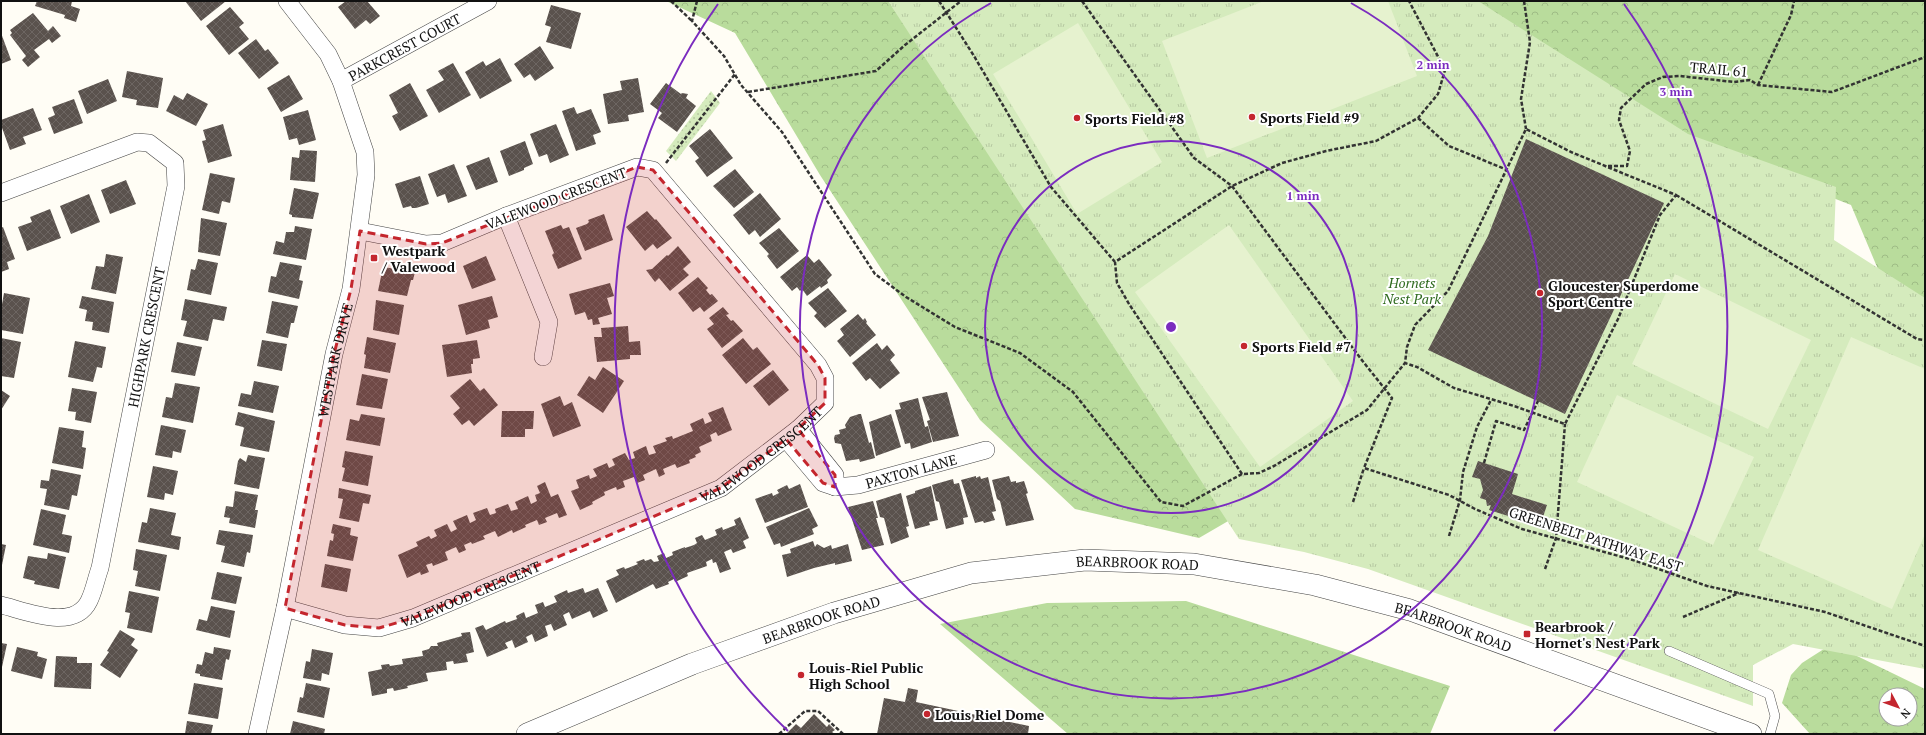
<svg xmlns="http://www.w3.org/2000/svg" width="1926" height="735" font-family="'PT Serif',serif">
<defs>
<pattern id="grass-dots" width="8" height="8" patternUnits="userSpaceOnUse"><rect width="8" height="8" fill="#d5ebbd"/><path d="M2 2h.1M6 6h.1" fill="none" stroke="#b6c8a1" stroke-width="1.8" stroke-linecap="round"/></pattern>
<pattern id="forest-crowns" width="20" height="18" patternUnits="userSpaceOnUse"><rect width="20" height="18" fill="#b9dc9c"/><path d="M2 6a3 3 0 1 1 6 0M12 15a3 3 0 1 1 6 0" fill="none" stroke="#9ebc85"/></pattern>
<pattern id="park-tufts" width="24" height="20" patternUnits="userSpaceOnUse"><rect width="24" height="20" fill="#d5ebbd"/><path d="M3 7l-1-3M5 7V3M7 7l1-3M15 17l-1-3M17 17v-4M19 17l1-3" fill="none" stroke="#b6c8a1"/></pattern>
<pattern id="building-cross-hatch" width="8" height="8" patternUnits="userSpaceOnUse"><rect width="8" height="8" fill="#5a524d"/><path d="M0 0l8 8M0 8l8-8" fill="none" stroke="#6d6662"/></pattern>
</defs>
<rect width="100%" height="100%" fill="#fffdf5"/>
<!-- grass -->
<path fill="url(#grass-dots)" d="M711,91l9,12 -44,58 -10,-10z"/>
<!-- forest -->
<path fill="url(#forest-crowns)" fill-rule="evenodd" d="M666,1h257l331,505 -55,32 -124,-29 -95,-89 -160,-245 -85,-142z
M1426,1h499v313l-32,-9 -42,-100 -128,-50z
M1186,601l264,85 -20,48h-362l-128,-110 107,-21z
M1827,647l28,8 70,34v45h-115l-28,-31 9,-28 11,-12zM1886,695h24v24h-24z"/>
<!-- park -->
<path fill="url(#park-tufts)" d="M888,1h590l210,133 148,53 -2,53 91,58v371l-132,-25 -40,21v41l-385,-137 -64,-17 -65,-13z"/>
<!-- pitch -->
<path fill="#e6f2cf" d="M1264,1h124l29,75 -210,82 -45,-117z
M1078,23l84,139 -85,52 -84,-140z
M1229,225l124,176 -93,66 -125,-175z
M1675,274l136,66 -43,89 -136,-65z
M1851,337l74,32v165l-33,75 -134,-59z
M1617,395l137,62 -41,88 -136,-63z"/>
<!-- building -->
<path fill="url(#building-cross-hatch)" d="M37,1h35l-1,5 9,3 -4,13 -12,-4 1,-3 -30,-9z
M185,1h41l-25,20z
M346,1h21l13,15 -10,8 -4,-4 -11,9 -17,-22z
M551,5l30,8 -10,36 -25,-7 5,-15 -6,-2z
M230,7l14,16 -5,4 10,12 -20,16 -23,-29z
M33,13l15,18 5,-5 8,10 -9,7 -3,-4 -15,11 6,7 -12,10 -6,-7 4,-4 -16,-21 2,-2 -2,-3z
M1,33l10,27 -10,4z
M256,39l9,12 3,-2 11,14 -20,16 -21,-26z
M540,46l14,22 -19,13 -5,-7 -6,4 -10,-14z
M500,58l12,23 -32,18 -15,-27 18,-11 3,5z
M453,63l18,32 -32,18 -13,-23 18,-10 -6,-9z
M127,71l36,7 -5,30 -22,-3 1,-5 -15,-3z
M289,75l14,24 -22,13 -14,-24z
M638,78l6,34 -16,3 1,6 -21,3 -5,-30 19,-4 -2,-9z
M108,79l9,22 -30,13 -9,-23z
M410,83l18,33 -28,15 -8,-15 6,-3 -9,-18z
M666,83l15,11 1,-1 6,1 -2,4 10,8 -19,26 -19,-14 4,-5 -12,-9z
M187,93l21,11 -12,22 -30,-15 8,-16 9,5z
M74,99l9,24 -29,11 -6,-16 7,-3 -3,-8z
M574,107l3,7 14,-5 10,23 -8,3 3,9 -20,7 -14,-40z
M33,108l9,22 -19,7 3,7 -16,6 -9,-25v-5z
M308,110l8,30 -17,5 -2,-7 -8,2 -6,-23z
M223,124l9,32 -24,7 -6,-22 4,-1 -3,-10z
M556,124l13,31 -19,8 -3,-9 -8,3 -9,-23z
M710,129l23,29 -26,19 -12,-16 4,-3 -10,-12z
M1526,139l138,64 -99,211 -137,-64 60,-114z
M525,141l8,23 -9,4v2l-15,6 -9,-25z
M300,150l17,1 -2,31 -25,-2 2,-23 7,1z
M489,157l9,25 -22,8 -10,-24z
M454,164l13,32 -19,7 -3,-9 -8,3 -9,-23z
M735,169l19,23 -20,16 -21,-22z
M210,173l25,5 -5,25 -8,-2 -3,13 -17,-4z
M420,176l9,28 -13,4h-4l-1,-2 -8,2 -8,-24z
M126,180l10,24 -26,10 -9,-24z
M294,188l25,5 -6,26 -21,-2v-2l-3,-1z
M760,193l21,26 -21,18 -5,-7 -6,5 -16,-20z
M89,194l11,28 -29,12 -11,-28z
M50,209l11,29 -34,13 -9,-24 14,-5 -2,-5z
M647,211l8,9 1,-1 16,19 -15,11 -4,-5 -8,7 -19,-24z
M604,214l9,26 -28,11 -9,-23 11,-4 2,-2 -1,-2z
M201,218l26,5 -7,33 -22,-4z
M561,225l2,4 6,-2 13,32 -24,10 -6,-14 2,-2 -9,-22z
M295,226l17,3 -6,31 -33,-6 3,-13 8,2 2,-11h8z
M3,227l12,32 -8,3 2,7 -8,3v-44z
M779,228l20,23 -22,18 -10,-13 2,-2 -10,-11z
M678,246l13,16 -8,7 6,6 -19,16 -11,-13 -4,4 -9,-12 6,-1 15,-14 1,1z
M106,254l17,3 -7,37 -25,-5 5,-23 8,1z
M807,255l7,8 5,-4 13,16 -5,5 1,3 -7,5 -1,-2 -13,10 -5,-7 -2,2 -3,-4 -5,4 -12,-14z
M486,256l10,24 -24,9 -9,-23z
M198,259l20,4 -7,32 -24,-5 4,-21 4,1z
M280,262l22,4 -3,14 4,1 -4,18 -31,-7 3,-16 5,1z
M397,266l17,4 1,2 -2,8h-2l-4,16 -29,-5 5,-24 13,2z
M698,277l10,11 -2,2 4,5 2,-1 6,7 -14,11 -4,-5 -7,5 -15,-19z
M610,283l4,13 -7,2 5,16 -14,4 2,6 -7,1 -1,-6 -4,1 -3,-8 -10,3 -6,-21z
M828,288l19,23 -22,17 -11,-12 3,-3 -9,-10z
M4,293l26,5 -7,36 -22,-4v-20z
M82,296l32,6 -5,31 -17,-3 1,-8 -8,-1 2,-11 -8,-2z
M492,296l6,21 -10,3 2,8 -24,7 -8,-30z
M185,299l42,8 -3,14 -11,-2 -5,22 -25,-5 4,-15 -6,-1z
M376,300l28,5 -5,30 -26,-5z
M272,301l26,5 -4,17h-3l-3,15 -22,-5z
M723,307l6,7 -3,1 5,6 2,-1 10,11 -21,17 -15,-19 7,-5 -5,-6z
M858,314l5,6 2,-2 2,4 -1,1 10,12 -26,22 -13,-16 7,-6 -4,-6z
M628,326l1,16 11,-1 1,14h-11v4l-33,3 -3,-25h8l-1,-9z
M367,337l29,6 -6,30 -26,-5 2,-13 -2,-1z
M1,338l20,4 -7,36 -13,-2z
M743,338l10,12 4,-3 14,17 -25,20 -24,-29z
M262,340l25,4 -5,27 -25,-5z
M477,340l3,18 -7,1v5h-2l1,9 -25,4 -5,-32z
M75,341l31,6 -4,21 -5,-1 -4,15 -25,-5z
M177,342l25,5 -7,29 -24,-4z
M877,343l5,7 5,-5 8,10 -5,5 10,13 -20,16 -10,-11 -4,3 -14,-18z
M603,367l21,14 -21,32 -26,-18 12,-19 6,4z
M773,370l16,20 -20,16 -16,-20z
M362,374l26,5 -6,30 -26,-4z
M470,379l10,12 4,-3 14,17 -24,21 -5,-6 -7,5 -9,-11 7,-6 -10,-12z
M254,381l25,5 -6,27 -35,-7 3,-13 10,2z
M175,383l25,4 -7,36 -31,-6 4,-20 6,1z
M72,388l25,4 -6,31 -16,-3 1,-8 -8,-1z
M1,390l9,6 -9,14z
M947,392l12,44 -26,6 -6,-21 3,-1 -8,-23z
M560,396l4,10 8,-4 9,24 -28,11 -12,-33z
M918,398l7,29 3,-1 4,16 -21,7 -1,-6 -5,1 -10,-34 6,-1 -2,-6z
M723,407l9,23 -14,6 -2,-4 -6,3 2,6 -13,6 2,5 -6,3 1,2 -7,3 1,3 -13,5 -2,-4 -12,5 2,5 -6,3 -3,-8 -13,6 2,5 -8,3 -3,-6 -11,4 2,6 -8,3 -1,-3 -12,5 1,3 -13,7 1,2 -13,6 -9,-19 8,-3 -3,-8 13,-5 1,4 7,-3 -4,-7 14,-6 2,5 6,-3 -3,-6 13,-6 4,7 6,-2 -2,-6 13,-6 3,9 7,-2 -3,-7 14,-5 -2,-3 7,-2 1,3 20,-8 -3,-7 13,-6 2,6 7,-3 -4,-8z
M502,411h32l-1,18h-8v8h-24z
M238,412l37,9 -6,31 -29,-6 4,-18 -1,-1 -8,-2z
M361,414l24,4 -5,28 -34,-6 4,-21 9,2z
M859,414h2l8,29 2,-1 4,16 -15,4 -1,-3 -13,2 -5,-17 -6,-1 -1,-5 1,-3 5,-1 -1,-4 7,-2 -1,-3 5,-8z
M891,414l10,33 -25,9 -7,-34z
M161,425l25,5 -5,23 -8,-2 -1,7 -17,-3z
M59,427l25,4 -2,16 4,1 -3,21 -31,-6z
M345,451l28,5 -5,30 -26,-5 3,-13 -3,-1z
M248,455l17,3 -6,31 -25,-5 4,-23 2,-3 6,4z
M1478,461l40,13 -6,20 35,11 -7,21 -51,-16 2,-5 -4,1 -1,-6 -6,-2 3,-8 -3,-11 -8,-2z
M153,466l25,5 -5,24 -8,-2 -1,7 -17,-3z
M51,469l30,6 -4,21 -5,-1 -3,15 -25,-5 3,-16 -7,-1 1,-8 8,1z
M976,476v2l4,-2 1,3 7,-2 8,34 -4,1 3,8 -11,3 -1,-2 -8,2 -14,-43z
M1009,476l2,6 5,-1v2l8,-2 4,12 -2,1 8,26 -28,6 -6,-25 -3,-2 -5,-19z
M953,479l1,5 5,-1 9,34 -5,1 1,6 -18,5 -7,-27 -3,-1 -4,-16z
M545,482l6,15 7,-3 9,21 -8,3 -2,-5 -12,5 2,4 -8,3 -2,-5 -12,5 1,2 -13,6 -1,-3 -14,7 -3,-6 -12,5 2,3 -13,5 -1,-2 -7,3 2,5 -7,3 -3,-6 -11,5 3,8 -15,6 -1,-3 -6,2 3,7 -8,3 -1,-3 -13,6 -9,-23 20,-9 -2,-4 13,-6 2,3 6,-3 -3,-6 13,-6 4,8 6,-3 -4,-8 14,-6 3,8 6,-3 -3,-7 14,-5 3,7 6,-2 -1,-4 13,-5 3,7 7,-2 -3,-7 13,-6 3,8 6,-3 -2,-6 5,-2 -3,-7z
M800,484l8,23 -43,16 -10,-24 17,-6 1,3 6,-3 -2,-3 10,-5 2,4z
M931,486l7,34 -9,2 1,3 -15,4 -9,-33 9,-3v-2z
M339,488l32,7 -2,9 -6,-1 -4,19 -20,-4 4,-19 -5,-1z
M235,491l23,4 -3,15h3l-3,18 -26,-5 1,-5 -6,-1 2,-11 7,1z
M901,493l8,33 -3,1 3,10 -18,7 -7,-26 -4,-1 -4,-16z
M873,501l5,17h-2l8,27 -22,5 -14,-43z
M150,508l26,5 -5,22 10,2 -2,13 -41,-8 4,-20 5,1z
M809,508l9,18 -6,3 2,5 -33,13 -1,-4 -6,2 -8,-18z
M41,509l25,6 -4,19 10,2 -3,17 -36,-8z
M740,517l9,21 -6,3 3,7 -13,5 -2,-4 -7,3 7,17 -11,4 -4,-11 -3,1 -1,-4 -6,3 1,4 -20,7 1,3 -13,6 -1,-3 -6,3 1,2 -13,5 -3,-5 -37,19 -10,-22 13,-6 -3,-5 8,-3 1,2 3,-1 10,-4 -2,-2 8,-3 1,2 6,-2 3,3 5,-1 -2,-5 7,-3 2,5 7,-3 -1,-3 13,-5v1l9,-3 3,-2 -2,-5 7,-3 3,5 12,-5 -2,-5 7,-3 1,3 13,-5 -2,-5z
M333,524l18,4 -1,7 8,2 -5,24 -26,-5 3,-16 3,1 1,-7 -3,-1z
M219,530l34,5 -3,18 -3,-1 -3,15 -23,-5 4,-16 -9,-2z
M813,541l2,6 2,-3 7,4 7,-3 1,4 16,-5 4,17 -17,4v-2l-21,5 -27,9 -5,-22 9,-2 -1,-4z
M1,544l5,1 -4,20 -1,-1z
M136,549l31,6 -7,36 -25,-5 3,-15 -5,-1z
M48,553l18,4 -7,32 -25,-5 1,-3 -12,-3 5,-22 19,3z
M325,564l26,5 -4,23 -26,-5z
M217,572l25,5 -6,27 -25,-5z
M583,588l2,5 13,-5 10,23 -15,7 -3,-7 -18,8 -3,-7 -6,3 4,10 -13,6 -3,-7 -6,2 3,10 -13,6 -3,-8 -6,3 2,5 -13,6 -3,-8 -7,3 3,5 -21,9 -12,-29 8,-3 3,5 19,-9 1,2 11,-4 -1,-3 8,-4 2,6 12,-5 -3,-8 8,-3 2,5 12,-5 -3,-6 13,-6 1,3z
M129,591l30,6 -7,36 -25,-5 3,-15 -5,-1z
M211,606l24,5 -5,27 -34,-8 3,-11 8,2z
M120,630l15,9 -4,6 7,5 -18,28 -20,-13 9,-13 -2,-1z
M470,632l4,20 -8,2 2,8 -14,2 -1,-3 -7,1 1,8 -21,3 2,8 -21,5 1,2 -14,3 -1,-3 -6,1v4l-15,3 -4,-24 14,-3 -1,-4 8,-1 1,2 13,-2 -1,-5 21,-3 -1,-5 7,-2 2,-3h7l-1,-3 25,-7 -1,-3z
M1,643l6,1 -5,23h-1z
M17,647l21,5 -1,4 10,3 -5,20 -31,-8z
M214,647l17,3 -2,10 -3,-1 -4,21 -22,-4v-2l-5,-1 2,-9 5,1 3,-13 8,2z
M312,649l21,4 -4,22 -7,-2 -1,8 -18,-3 3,-17 4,1z
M56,656l21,1v6h15l-1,26 -37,-2z
M194,683l29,5 -5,31 -30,-5z
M306,683l24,5 -6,30 -27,-6 3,-15 3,1z
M908,688l10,2 -2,12 113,24 -1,8h-151l7,-36 21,4z
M814,714l13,13 2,-3 6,6 -3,2 3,2h-49l10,-10 5,4z
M187,721l26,4 -2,9h-26z
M293,721l32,8 -1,5h-34z"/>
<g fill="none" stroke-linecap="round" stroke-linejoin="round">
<!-- service casing -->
<g stroke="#444" stroke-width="10">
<path id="service" d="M1669,651l100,43 6,22 -5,18"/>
</g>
<!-- minor casing -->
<g stroke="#444" stroke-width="18">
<g id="minor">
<path id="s1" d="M341,81l147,-80"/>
<path d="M1,193l136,-51 12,1 26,20 1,23 -76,382c-4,11 -6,23 -11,33 -15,31 -63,10 -88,4"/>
<path d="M506,216l43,106 -6,35"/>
<path d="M786,439l37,44 12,4v-12l-37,-46"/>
<path id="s2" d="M835,487l23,-2 128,-35"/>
<path id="s3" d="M285,608l60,17 34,3 34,-10 308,-130 77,-59 27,-26v-25l-7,-13 -165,-195 -16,-3 -131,49 -64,27 -16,1 -66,-13"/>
<path id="s4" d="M257,734l28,-126 49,-254 17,-65 15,-114 -1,-23 -24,-71 -13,-27 -41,-53"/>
</g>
</g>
<!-- tertiary casing -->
<g stroke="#444" stroke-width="22">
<g id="tertiary">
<path id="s5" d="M527,734l165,-70 142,-51 137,-40 114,-13 109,4 121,21 95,25 341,124"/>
</g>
</g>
<!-- path -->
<path stroke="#333" stroke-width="2.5" stroke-dasharray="4 2" stroke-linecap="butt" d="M671,1l21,20
M697,1l-5,20 32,35 17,29 41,47 93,142 31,23 49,30 65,26 53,39 88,110 22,4 59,-32 17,-1 15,-7 93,-56 38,-47 2,-16 8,-22 33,-34 78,-162 45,23 105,43 -16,20 -42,104 -53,105 -51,-18 -60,-18 -37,-21 -12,-4
M939,1l35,55 77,131 64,75
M1082,1l112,157 38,28 129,173 31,39 -28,70 85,27 26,14 47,20 111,31 74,26 118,26 100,34
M1524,1l6,41 -9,57 5,30
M1758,85l33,-70 3,-14
M748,92l128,-21 29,-26 56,-44
M1418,118l31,28 56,23
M666,163l69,-89
M1608,166h19l3,-15 -11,-31 2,-12 25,-24 17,-7 17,-1 54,6 16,-2 8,5 74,7 93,-35
M1676,195l241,144 8,1
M1484,463l12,-42 28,9 14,-29
M1242,474l-113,-170 -12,-21 -2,-21 117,-76 50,-23 44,-12 50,-10 42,-23 20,-24 7,-24 -36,-69
M1353,502l11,-34
M1449,536l11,-36 3,-28 14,-45 14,-27
M1545,569l11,-31 9,-114
M1683,617l56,-24
M779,734l26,-23h13l25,23"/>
<!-- service -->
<use href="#service" stroke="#fff" stroke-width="9"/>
<!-- minor -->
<use href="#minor" stroke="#fff" stroke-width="17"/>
<!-- tertiary -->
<use href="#tertiary" stroke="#fff" stroke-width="21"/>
</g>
<!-- marked area -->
<path fill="#c4262e" fill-opacity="0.2" stroke="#c4262e" stroke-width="3" stroke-dasharray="8 5" stroke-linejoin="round" d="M637,167l16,3 165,195 7,13v25l-27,26 37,46v12l-12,-4 -37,-44 -65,49 -308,130 -34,10 -34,-3 -60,-17 49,-254 17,-65 9,-58 66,13 16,-1z"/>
<!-- distance rings -->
<g fill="none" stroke="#7b2cbf" stroke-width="2">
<circle cx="1171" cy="327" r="186"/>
<path d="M1351 3A371 371 0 1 1 991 3"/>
<path d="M788 731A557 557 0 0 1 718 4M1624 4A557 557 0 0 1 1554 731"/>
</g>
<!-- markers -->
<g fill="#c4262e" stroke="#fff" stroke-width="1.5">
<circle cx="1252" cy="117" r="4"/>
<circle cx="1077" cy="118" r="4"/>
<rect x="370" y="254" width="8" height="8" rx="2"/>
<circle cx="1540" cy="293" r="4"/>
<circle cx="1244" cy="346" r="4"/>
<rect x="1523" y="630" width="8" height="8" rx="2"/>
<circle cx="801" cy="675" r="4"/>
<circle cx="927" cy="714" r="4"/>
</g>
<g text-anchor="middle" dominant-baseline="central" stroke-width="4" stroke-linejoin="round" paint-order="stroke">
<!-- street labels -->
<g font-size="14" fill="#111" stroke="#fff">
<text stroke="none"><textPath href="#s1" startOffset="72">PARKCREST COURT</textPath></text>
<text transform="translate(1719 69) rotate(5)">TRAIL 61</text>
<text transform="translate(556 198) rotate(-21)">VALEWOOD CRESCENT</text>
<text transform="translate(146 337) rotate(-79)">HIGHPARK CRESCENT</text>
<text stroke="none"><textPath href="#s4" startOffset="382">WESTPARK DRIVE</textPath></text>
<text stroke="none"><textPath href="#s3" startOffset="518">VALEWOOD CRESCENT</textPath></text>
<text stroke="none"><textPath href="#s2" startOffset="78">PAXTON LANE</textPath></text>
<text transform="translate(1596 539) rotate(18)">GREENBELT PATHWAY EAST</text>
<text stroke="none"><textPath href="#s5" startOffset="640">BEARBROOK ROAD</textPath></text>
<text stroke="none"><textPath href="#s3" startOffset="194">VALEWOOD CRESCENT</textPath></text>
<text stroke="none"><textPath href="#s5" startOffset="316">BEARBROOK ROAD</textPath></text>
<text stroke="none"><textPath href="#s5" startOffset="964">BEARBROOK ROAD</textPath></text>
</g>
<!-- poi labels -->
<g font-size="14" font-weight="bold" fill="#111" stroke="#fff" text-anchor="start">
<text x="1260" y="117">Sports Field #9</text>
<text x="1085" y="118">Sports Field #8</text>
<text x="382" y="250">Westpark<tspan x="382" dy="16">/ Valewood</tspan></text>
<text x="1548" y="285">Gloucester Superdome<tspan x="1548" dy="16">Sport Centre</tspan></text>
<text x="1252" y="346">Sports Field #7</text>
<text x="1535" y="626">Bearbrook /<tspan x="1535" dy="16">Hornet's Nest Park</tspan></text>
<text x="809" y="667">Louis-Riel Public<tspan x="809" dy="16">High School</tspan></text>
<text x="935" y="714">Louis Riel Dome</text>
</g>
<!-- park labels -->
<g font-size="14" font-style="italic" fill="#2f6b1f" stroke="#fff">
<text x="1412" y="282">Hornets<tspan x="1412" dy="16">Nest Park</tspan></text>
</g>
</g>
<circle cx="1171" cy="327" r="6" fill="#7b2cbf" stroke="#fff" stroke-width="2"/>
<g font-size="12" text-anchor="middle" font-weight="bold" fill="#7b2cbf" stroke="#fff" stroke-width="4" stroke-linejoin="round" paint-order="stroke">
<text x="1433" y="69">2 min</text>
<text x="1676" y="96">3 min</text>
<text x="1303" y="200">1 min</text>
</g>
<!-- border -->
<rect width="1926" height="735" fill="none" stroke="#111111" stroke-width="4"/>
<!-- north arrow -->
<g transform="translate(1898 707) rotate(131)"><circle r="19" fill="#ffffff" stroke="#a0a0a0"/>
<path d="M0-3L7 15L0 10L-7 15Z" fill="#c4262e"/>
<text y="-6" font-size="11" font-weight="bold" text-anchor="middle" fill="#111111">N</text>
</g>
</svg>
